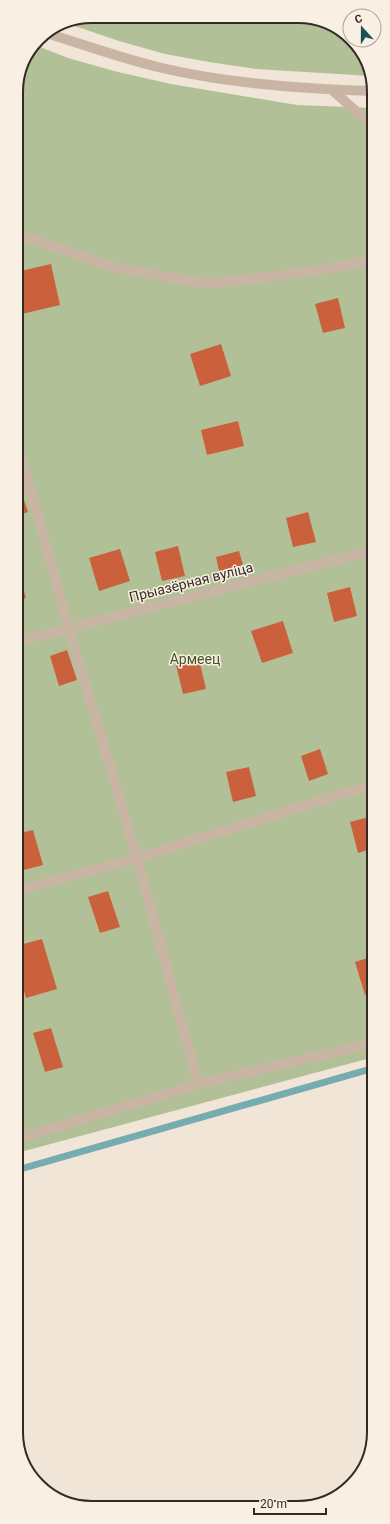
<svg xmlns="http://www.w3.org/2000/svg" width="390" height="1524" font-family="Roboto,sans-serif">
<rect width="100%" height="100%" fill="#f1e5d7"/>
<!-- green -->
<path fill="#b2c097" d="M92,16l226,3 32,20v1l5,2 16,34 -115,-7 -47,-7 -44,-8 -46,-13 -56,-19z
M35,45l33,13 50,14 53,12 126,21 76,3 1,949 -357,96 -1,-1066z"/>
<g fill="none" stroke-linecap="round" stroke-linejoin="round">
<!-- stream -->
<path stroke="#75acaf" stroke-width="7" d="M17,1170l357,-102"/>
</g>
<!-- building -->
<path fill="#ca613c" d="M51,264l9,41 -38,9 -6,-24v-18z
M338,298l7,30 -22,5 -8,-29z
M221,344l10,32 -31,10 -10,-32z
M238,421l6,25 -37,9 -6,-25z
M22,494l6,18 -12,4v-20z
M308,512l8,30 -23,5 -7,-29z
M178,546l7,30 -23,5 -7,-29z
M120,549l10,32 -31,10 -10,-33z
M239,551l4,14 -24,6 -3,-14z
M16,567l10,31 -10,3z
M350,587l7,29 -23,6 -7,-29z
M283,621l10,32 -31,10 -11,-32z
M67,650l10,30 -18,6 -9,-30z
M199,659l7,30 -23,5 -7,-29z
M320,749l8,25 -19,7 -8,-25z
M249,767l7,29 -23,6 -7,-30z
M369,817l5,16v15l-16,5 -8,-31z
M33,830l10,35 -27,7v-38z
M108,891l12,36 -20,6 -12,-36z
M42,939l15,50 -31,9 -10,-34v-18z
M374,956v36l-9,3 -10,-33z
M51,1028l12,39 -18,5 -12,-39z"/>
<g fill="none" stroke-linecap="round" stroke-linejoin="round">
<!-- service -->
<path stroke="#c9b5a3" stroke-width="10" d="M332,90l41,36
M16,234l101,34 92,16 106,-13 58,-11
M16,438l53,190 68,230 61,226
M16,642l358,-92
M16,891l121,-33 237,-74
M17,1139l181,-55 176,-41"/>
<!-- minor -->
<path stroke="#c9b5a3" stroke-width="10" d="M46,33c39,12 77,26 116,35 68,16 142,21 211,23"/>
</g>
<g text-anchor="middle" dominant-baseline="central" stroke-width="3" stroke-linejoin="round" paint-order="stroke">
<!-- street labels -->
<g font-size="14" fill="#342a25" stroke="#f9efe3">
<text transform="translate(191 582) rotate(-14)">Прыазёрная вуліца</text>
</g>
<!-- park labels -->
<g font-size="14" fill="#425328" stroke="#f9efe3">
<text x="195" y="659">Армеец</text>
</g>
</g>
<!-- crop -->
<path d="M0 0H390V1524H0ZM92 23H298A69 69 0 0 1 367 92V1432A69 69 0 0 1 298 1501H92A69 69 0 0 1 23 1432V92A69 69 0 0 1 92 23Z" fill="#f9efe3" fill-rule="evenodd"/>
<path fill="none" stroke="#342a25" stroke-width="2" d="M92 23H298A69 69 0 0 1 367 92V1432A69 69 0 0 1 298 1501H92A69 69 0 0 1 23 1432V92A69 69 0 0 1 92 23Z"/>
<!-- north arrow -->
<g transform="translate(362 28) rotate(339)"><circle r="19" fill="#f9efe3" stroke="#aaa097"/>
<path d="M0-3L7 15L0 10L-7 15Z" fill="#1a5156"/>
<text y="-6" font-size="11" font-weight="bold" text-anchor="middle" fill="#342a25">С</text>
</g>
<!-- scale -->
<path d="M254 1508v6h72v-6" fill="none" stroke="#342a25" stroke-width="2"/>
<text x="260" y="1508" font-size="12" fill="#342a25" stroke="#f9efe3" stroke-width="3" paint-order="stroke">20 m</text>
</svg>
